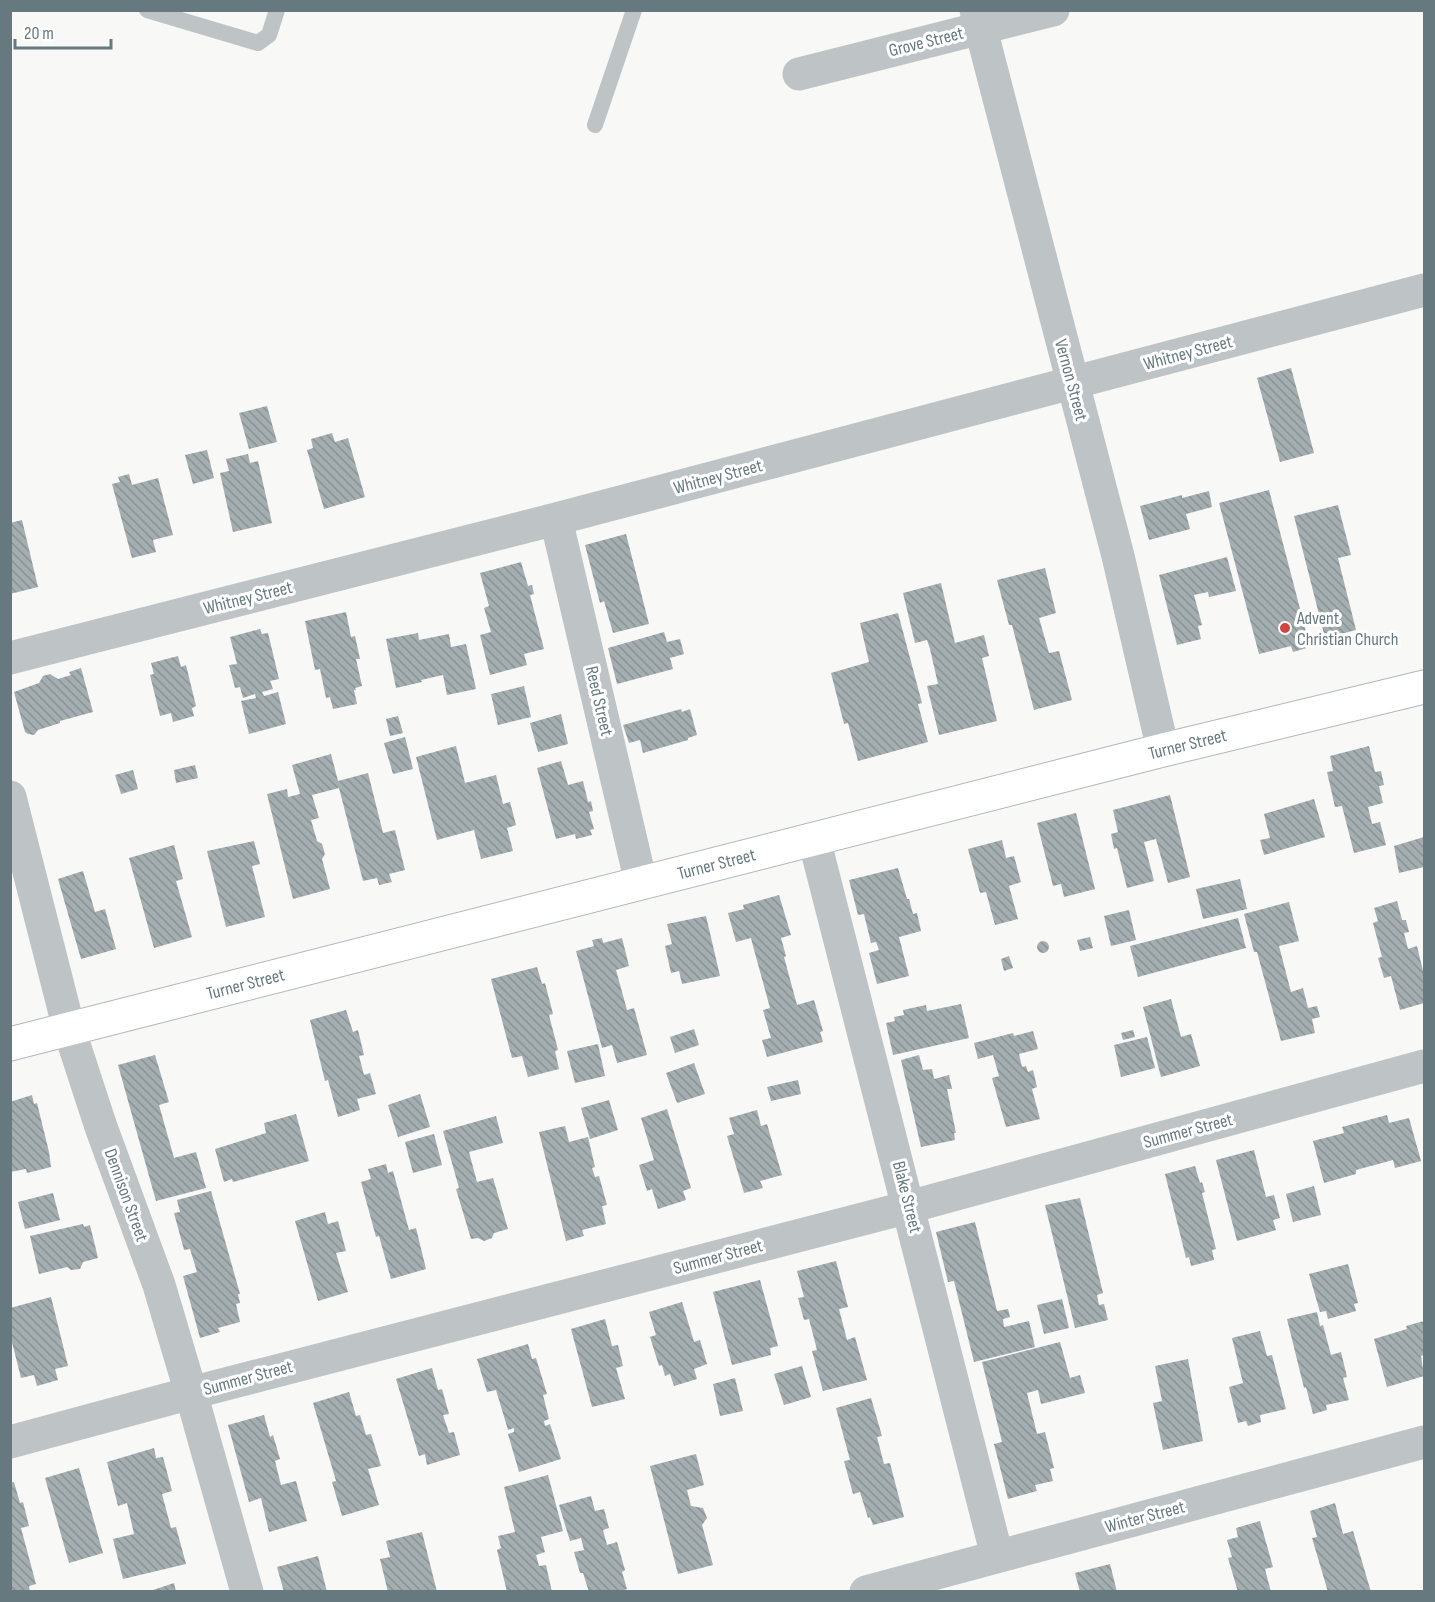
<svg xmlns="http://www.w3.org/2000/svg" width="1435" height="1602" font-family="'Sofia Sans Condensed',sans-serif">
<defs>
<pattern id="building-back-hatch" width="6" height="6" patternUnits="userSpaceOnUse" patternTransform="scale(1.5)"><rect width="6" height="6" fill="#a4aeb1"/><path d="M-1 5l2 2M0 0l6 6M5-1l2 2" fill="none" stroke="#899295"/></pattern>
</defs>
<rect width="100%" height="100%" fill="#f8f8f6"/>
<!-- building -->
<path fill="url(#building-back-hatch)" d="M1291,368l23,85 -34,9 -23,-84z
M267,406l10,36 -28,7 -10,-36z
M332,433l3,9 13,-4 17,59 -41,12 -17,-59 6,-2 -2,-9z
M207,450l7,28 -21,6 -8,-29z
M248,454l2,9 8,-2 14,62 -39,9 -13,-59 9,-2 -3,-12z
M129,474l3,11 26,-7 15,57 -20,5 3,12 -24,6 -20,-74 8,-2 -2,-5z
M1269,490l41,157 -17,5 -2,-6 -32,8 -40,-151z
M1209,491l3,16 -26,7 4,15 -41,11 -9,-34 42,-11v3z
M1338,505l13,50 -13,3 18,72 -31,8 -31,-122z
M22,520l16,67 -28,7v-71z
M626,534l23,90 -36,9 -9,-32 -4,2 -15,-58z
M1227,557l9,34 -27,6 -1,-5 -14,3 8,30 -4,1 3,13 -24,6 -18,-70z
M521,562l7,24 4,-1 2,9 -4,1 14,54 -20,5 3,11 -37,10 -10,-40 11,-3 -7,-24 5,-2 -9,-33z
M1045,568l11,45 -17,5 10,35 10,-2 13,49 -38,10 -22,-85h-3l-12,-45z
M941,583l14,60 29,-8 5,21 -7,2 15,63 -58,14 -12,-49 11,-2 -8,-35 -3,-9 -12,3 -12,-50z
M346,612l5,25 4,-1 5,23h-4l6,27 -7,2 1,2h-2l3,14 -24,5 -3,-12 -4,1 -6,-29 -5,1 -10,-49z
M898,613l24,90 -4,1 10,38 -70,19 -10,-38 -4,1 -13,-51 38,-11 -9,-39z
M260,629l2,5 6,-1 11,46 -9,2 3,8 -11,3 2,4 14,-4 8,32 -37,10 -8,-33 15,-3 -1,-4 -12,4 -3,-11 -5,1 -6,-23 8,-1 -7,-27z
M664,632l3,10 13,-3 4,15 -14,4 3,11 -56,15 -9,-36z
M418,633l1,7 30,-6 2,13 15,-3 10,45 -29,6 -4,-20 -22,5 1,2 -26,6 -10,-49z
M178,656l3,11 5,-2 10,41 -4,2 2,8 -21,6 -2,-9 -11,3 -10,-41 4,-1 -3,-11z
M81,668l12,44 -33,9v2l-22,7 -4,5 -6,-1 -3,-2 -11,-40 25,-9 4,-7 7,-2 8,5 13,-4 -2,-3z
M524,686l7,31 -33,8 -7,-31z
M681,709l1,3 8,-3 7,26 -9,3v2l-45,13 -3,-13 -11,3 -6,-18z
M561,714l7,30 -30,8 -8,-29z
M398,716l5,17 -13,3 -4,-17z
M405,737l8,32 -20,5 -9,-31z
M456,746l9,37 31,-8 7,29 7,-2 6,23 -9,3 6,23 -32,8 -7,-29 -37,10 -21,-83z
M1369,746l6,26 6,-1 3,14 -5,1 4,17 -15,4 4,17 8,-2 6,23 -32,8 -12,-47 -7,1 -8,-35 6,-1 -3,-15z
M331,754l7,27 30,-8 15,60 12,-3 10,40 -16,4 3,8 -13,3 -2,-7 -14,3 -24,-93 -27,7 7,23 -8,2 6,21 5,3 3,10 -3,5 8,30 -37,10 -26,-105 20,-5 1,8 12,-3 -8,-29z
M561,761l7,24 15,-4 5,21 3,-1 2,10 -4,1 5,17 -4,1 2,5 -16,4 -1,-5 -19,5 -19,-71z
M195,765l3,13 -22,5 -2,-13z
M133,770l5,19 -17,5 -6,-19z
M1170,795l20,82 -22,6 -12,-44 -12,3 10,39 -27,7 -10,-40 -3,1 -3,-15 7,-2 -5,-22z
M1314,799l11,38 -61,18 -4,-15 10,-2 -6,-24z
M1076,813l19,76 -31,8 -3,-13 -8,2 -16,-63z
M1424,837v30l-25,6 -5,-27z
M1002,840l4,18 8,-2 7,26 -12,4 9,33 -23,6 -9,-33 -6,1 -12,-44z
M254,841l6,23 -8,2 13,51 -39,10 -19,-76z
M174,845l9,34 -7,2 16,56 -38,11 -25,-90z
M898,868l9,31h2l4,15 4,-1 4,18 -22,6 10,39 -32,8 -8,-31 10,-3 -3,-8 -5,1 -7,-29 -6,1 -9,-35z
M83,871l12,41 10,-3 11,40 -35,10 -23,-80z
M1240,879l7,30 -44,10 -7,-30z
M779,895l12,40 -10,3 5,18 -2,1 13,48 17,-5 9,31 -3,1 3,10 -56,15 -5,-17 9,-2 -8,-28 7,-2 -17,-62 -2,-8 -15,4 -8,-29 16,-4 -1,-4z
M1397,901l5,19h4l3,12 -5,1 4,16 9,-3 7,29v28l-24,7 -9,-34 -7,2 -6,-20 4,-1 -9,-34 5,-2 -4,-13z
M1289,902l10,39 -20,5 12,46 12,-4 5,20 9,-2 3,11 -8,2 3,14 -34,8 -24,-89h-3l-10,-38z
M1129,910l7,30 -25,6 -7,-30z
M706,916l14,60 -38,8 -3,-13 -8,2 -6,-27 7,-2 -5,-20z
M1238,918l8,30 -108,29 -8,-31z
M1090,937l3,11 -13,3 -3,-11z
M602,938l1,5 19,-5 7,28 -13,4 11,40 7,-2 13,47 -30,8 -5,-18 -10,3 -26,-97 18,-5 -2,-6z
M1037 947a6 6 0 1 1 12 0a6 6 0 1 1-12 0Z
M1009,956l4,12 -9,3 -3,-12z
M537,967l5,17 3,-1 8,31 -4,1 9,35 -3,1 4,18 -31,8 -6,-21 -10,2 -21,-79z
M1171,999l10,38 10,-3 9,32 -39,11 -18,-70z
M961,1004l8,34 -76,17 -7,-32 9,-2 -1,-4 10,-2 -1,-5 23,-5 1,6z
M346,1010l7,22 5,-2 6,25 -5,1 5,19 6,-2 6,21 -19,5 3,11 -22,7 -10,-37 -3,1 -15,-61z
M694,1029l5,16 -24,8 -5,-16z
M1133,1030l2,7 -12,3 -2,-7z
M1033,1031l5,18 -19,5 3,13 4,-1 2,6 5,-2 4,17 -5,2 8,30 -34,8 -14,-49 7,-2 -6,-21 -15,4 -4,-16 39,-10 1,3z
M1147,1037l8,31 -34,9 -7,-32z
M598,1044l7,32 -30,7 -8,-32z
M155,1055l14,47 -10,3 15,53 22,-6 10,36 -50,13 -38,-136z
M919,1055l4,15 9,-1 2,10 15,-4 3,14h-5l9,44h-2l1,7 -34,7 -20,-87z
M694,1063l11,31 -28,9 -11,-30z
M798,1080l3,14 -30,7 -4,-14z
M420,1094l10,33 -32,10 -10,-32z
M32,1095l2,9 3,-1 12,49 2,15 -24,6 -1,-4 -16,3v-70z
M609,1100l9,30 -28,9 -9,-31z
M667,1109l24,79 -8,3 3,9 -28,9 -6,-20 -5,2 -8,-26 15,-5 -13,-42z
M757,1110l4,16 6,-2 15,51 -22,6 3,7 -19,5 -17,-57 7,-2 -5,-16z
M296,1114l13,47 -76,21 -1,-3 -8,3 -9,-33 51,-16 -2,-10z
M1387,1115l2,8 20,-5 12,43 -26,7 -2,-8 -37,10v4l-32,9 -11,-42 31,-8 -2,-6z
M496,1116l7,27 -34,9 8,30 16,-4 15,51 -14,4 -2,5 -8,3 -6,-3 -7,1 -15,-50 3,-1 -16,-57z
M565,1126l4,16 19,-5 7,30 -3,1 3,9 4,-1 8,29 -5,1 4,18 -24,6 2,6 -18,5 -27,-109z
M434,1134l8,31 -29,8 -8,-31z
M1254,1150l12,47 8,-2 6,23 -7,2 3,10 -39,11 -21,-81z
M386,1164l2,9 5,-2 16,59 7,-2 10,41 -35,10 -12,-43 -3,1 -15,-55 10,-3 -3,-10z
M1195,1166l5,17 2,-1 3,10 -3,1 14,56 -4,1 2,10 -23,6 -2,-9 -3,1 -21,-84z
M1314,1186l7,29 -28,7 -7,-28z
M211,1191l29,103h-2l2,9 -4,1 4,18 -22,6 2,4 -20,6 -17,-62 14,-4 -7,-23 -6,1 -10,-37 6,-1 -3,-12z
M53,1193l7,27 -35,9 -7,-27z
M1080,1198l23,95 -6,2 2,10 5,-1 4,16 -33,8 -30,-123z
M325,1212l3,12 10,-3 8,30 -10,2 12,39 -30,9 -23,-80z
M975,1222l22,89 11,-2 2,8 -7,2 1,8 25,-6 6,26 -61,15 -20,-81 -6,1 -12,-50z
M83,1224l1,3 6,-2 8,33 -15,4 -3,7 -9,1 -4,-3 -28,7 -9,-38z
M836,1261l12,46 -9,2 8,31 8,-3 12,43 -44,11 -11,-40 5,-1 -8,-31 -5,1 -6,-22 6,-1 -7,-26z
M1348,1264l10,39 -4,1 2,7 -28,8 -2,-8 -6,1 -11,-38z
M760,1280l18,66 -8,2 1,7 -39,10 -19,-73z
M51,1297l17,69 -13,3 3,11 -21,6 -3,-11 -13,3 -11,-44v-26z
M1062,1299l7,29 -25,6 -7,-29z
M682,1302l12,40 6,-2 7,24 -13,5 3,10 -23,7 -4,-12 -5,2 -3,-11 -3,1 -9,-29 6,-2 -7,-23z
M1317,1312l3,14 3,-1 8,30 10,-3 6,25 -4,1 6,22 -23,5 1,5 -14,4 -7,-27 -2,1 -17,-69z
M605,1319l7,27 6,-1 5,21 -7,2 9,31 -33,8 -21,-78z
M1424,1321v34l-3,1 3,20 -37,11 -13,-48 33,-10 -1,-3z
M1260,1331l7,25 5,-1 14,54 -26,6 1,7 -13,4 -2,-5 -8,2 -9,-36 14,-4 -11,-45z
M1060,1342l10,36 10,-3 5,18 -44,11 -3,-14 -11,3 10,41 8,-2 9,36 -4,1 3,12 -18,4 2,6 -29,8 -14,-55 8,-2 -20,-80z
M528,1344l4,15 4,-1 11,36 -4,1 6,24 -5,2 1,5 5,-2 11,35 -42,13 -11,-38 6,-2v-4l-6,2 -12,-40 -9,2 -10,-33z
M1188,1359l15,82 -40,9 -10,-47 9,-2 -7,-35z
M802,1366l9,31 -27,8 -10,-31z
M432,1368l6,22 4,-1 7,25 -6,1 6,18 5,-1 6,23 -33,10 -2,-11 -6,2 -23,-77z
M735,1378l8,33 -23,5 -7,-32z
M349,1392l7,24 4,-1 6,20 5,-1 10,32 -13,3 11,36 -37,11 -10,-34 4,-1 -23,-78z
M871,1398l11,38 -5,1 7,27 6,-1 14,54 -31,8 -3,-8 -2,1 -8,-26 -7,2 -9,-33 6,-1 -14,-52z
M264,1415l6,22 3,-2 7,24 -5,2 6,24 15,-4 11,40 -38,11 -8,-34 -12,4 -21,-77z
M154,1448l2,10 7,-1 9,34 -10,3 9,34 5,-1 10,37 -63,15 -10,-40 21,-5 -7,-31 -9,3 -11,-44z
M696,1454l8,31 -17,5 4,16 12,2 4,10 -5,7 11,40 -35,9 -28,-108z
M79,1468l24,85 -34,10 -24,-85z
M548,1475l15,56 -22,6 4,15 -9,3 3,11 7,-1 6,27h-45l-10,-42 4,-2 -3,-12 17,-4 -11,-45z
M14,1482l6,21 3,-1 6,24 -8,2 15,56 -7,2 1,6 -20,-1v-108z
M591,1496l4,15 9,-2 5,19 -6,2 4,15 10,-3 8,28 -3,2 5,17 -9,3h-29l-6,-19h-3l-6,-21 10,-2 -3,-12 -11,3 -11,-36z
M1335,1503l8,31 10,-3 18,61h-43l-16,-54 5,-1 -7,-26z
M1260,1521l13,46 -8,2 6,23h-33l-10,-34 4,-1 -5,-17 11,-3 -2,-9z
M422,1532l15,60h-49l-8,-33 10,-2 -4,-16z
M318,1556l9,36h-43l-7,-25z
M1110,1564l7,28h-37l-5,-19z
M174,1583l2,9h-26v-1z"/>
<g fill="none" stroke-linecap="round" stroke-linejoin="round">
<!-- secondary casing -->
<g stroke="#b0b8ba" stroke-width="35">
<g id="secondary">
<path id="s1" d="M10,1044l1153,-294 261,-63"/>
</g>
</g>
<!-- service -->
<path stroke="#bec3c5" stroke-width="16" d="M147,10l111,33 11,-8 8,-25
M595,125l39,-115"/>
<!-- minor -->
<path stroke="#bec3c5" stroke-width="33" d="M976,10l142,546 45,194
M799,74l254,-64
M556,519l85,364
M10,658l546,-139 868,-229
M10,797l59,232
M814,839l183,717
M866,1592l558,-150"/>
<!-- tertiary -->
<path stroke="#bec3c5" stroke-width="33" d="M69,1029l32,98 58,158 32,108 56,199
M10,1442l181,-49 718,-186 515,-141"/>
<!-- secondary -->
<use href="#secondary" stroke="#fff" stroke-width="33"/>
</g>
<!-- markers -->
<circle fill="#cf4540" stroke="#fff" stroke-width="2" cx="1285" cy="628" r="6"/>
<g text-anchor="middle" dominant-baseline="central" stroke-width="6" stroke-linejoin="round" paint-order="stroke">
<!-- street labels -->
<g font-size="18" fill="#66797e" stroke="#fff">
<text transform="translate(926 42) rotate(-14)">Grove Street</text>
<text transform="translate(1188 353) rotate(-15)">Whitney Street</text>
<text transform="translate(1071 380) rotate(75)">Vernon Street</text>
<text transform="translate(718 477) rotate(-15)">Whitney Street</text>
<text transform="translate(248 598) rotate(-14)">Whitney Street</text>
<text transform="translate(599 701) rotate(77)">Reed Street</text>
<text stroke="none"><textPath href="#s1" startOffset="1215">Turner Street</textPath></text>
<text stroke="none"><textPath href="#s1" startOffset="729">Turner Street</textPath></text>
<text stroke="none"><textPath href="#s1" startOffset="243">Turner Street</textPath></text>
<text transform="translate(1188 1131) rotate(-15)">Summer Street</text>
<text transform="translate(126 1195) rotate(70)">Dennison Street</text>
<text transform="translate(907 1197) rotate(76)">Blake Street</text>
<text transform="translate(718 1257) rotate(-15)">Summer Street</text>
<text transform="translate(248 1378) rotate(-15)">Summer Street</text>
<text transform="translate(1145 1517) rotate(-15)">Winter Street</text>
</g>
<!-- poi labels -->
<g font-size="18" fill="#66797e" stroke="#fff" text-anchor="start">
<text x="1297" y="618">Advent<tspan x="1297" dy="21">Christian Church</tspan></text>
</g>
</g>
<!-- border -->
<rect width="1435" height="1602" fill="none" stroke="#66797e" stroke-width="24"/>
<!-- scale -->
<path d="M15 39v9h96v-9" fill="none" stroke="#66797e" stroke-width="3"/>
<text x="24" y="39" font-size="18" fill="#66797e" stroke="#ffffff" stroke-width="4.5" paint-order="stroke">20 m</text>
</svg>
